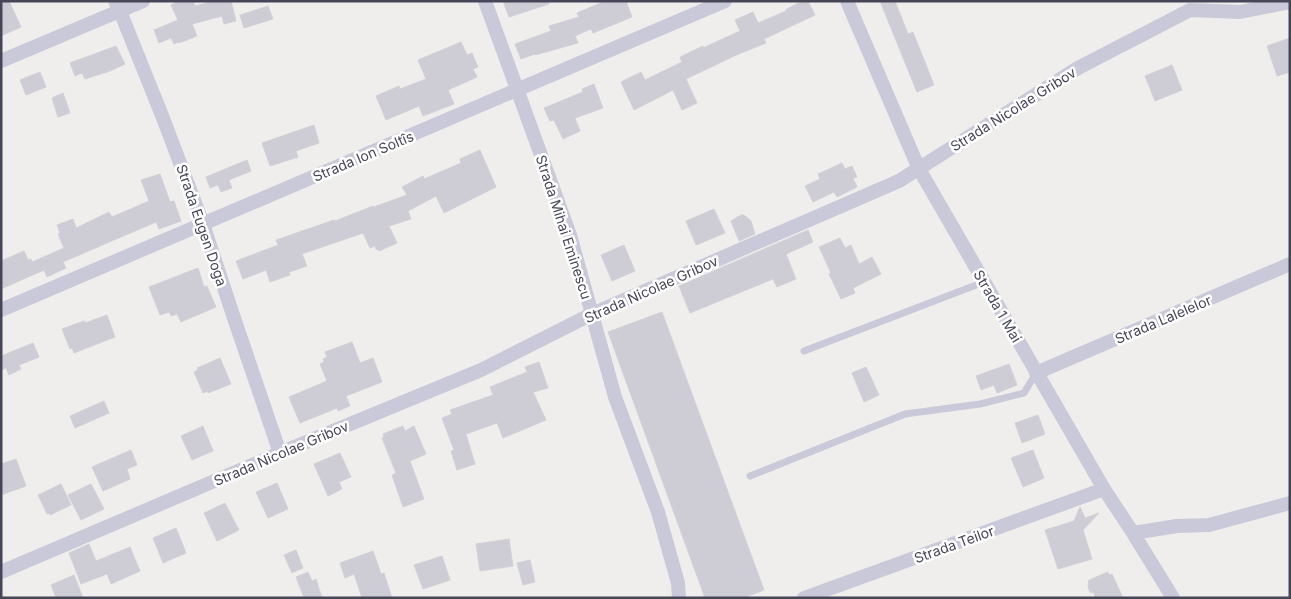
<svg xmlns="http://www.w3.org/2000/svg" width="1291" height="599" font-family="Inter,sans-serif">
<rect width="100%" height="100%" fill="#efeeec"/>
<!-- building -->
<path fill="#ceccd4" stroke="#d3d1d8" d="M1,1h8l12,26 -20,9z
M179,1h14l2,5 19,-5h17l5,20 -12,3 -2,-8 -30,8 5,12 -18,7 -1,-1 -4,2 -3,-6 -12,5 -5,-13 24,-10 -7,-15z
M503,1h46v3l-40,13z
M605,1h21l6,16 -39,16 -2,-4 -16,7 3,7 -43,12v-1l-14,5 -6,-15 36,-13 -2,-5 30,-9 -2,-4z
M802,1h6l7,14 -51,24 2,4 -32,13 -48,23 11,24 -15,7 -9,-20 -39,20 -13,-28 20,-10 4,8 37,-18 -2,-5 23,-11v2l37,-17 -5,-11 18,-8 5,11 28,-12 -1,-1z
M880,1h15l13,33 5,-2 21,53 -17,7z
M268,6l5,13 -29,9 -4,-13z
M1287,39h3v33l-13,4 -10,-30z
M461,42l6,13 5,-2 6,14 -5,2 4,8 -29,13 6,14 -31,12 -4,-10 -33,14 -10,-24 23,-10 1,3 26,-10 -8,-19z
M116,46l9,18 -15,7 -25,8 -3,-6 -7,3 -5,-13z
M1172,65l10,25 -27,11 -10,-25z
M40,72l6,15 -20,8 -6,-15z
M594,84l9,24 -28,10 5,13 -17,8 -9,-19 -4,1 -6,-13 39,-16 -1,-3z
M63,93l7,20 -12,4 -6,-19z
M314,125l5,18 -23,8 2,6 -28,9 -8,-23z
M480,150l16,37 -52,26 -8,-17 -28,15 3,8 -22,7 8,17 -18,8 -1,-2 -2,1 -1,-4 -5,2 -7,-15 -61,21 5,12 -18,6 1,3 -20,7 -4,-12 -23,9 -7,-18 42,-16 -2,-5 58,-20 1,1 38,-15 1,1 33,-12 -5,-8 21,-11 1,3 37,-16 -1,-4z
M247,160l4,11 -22,9 3,8 -11,4 -3,-7 -8,3 -4,-11z
M842,163l3,6 7,-3 5,11 -4,1 4,9 -20,10 -3,-5 -21,10 -8,-16 15,-7 -2,-5z
M160,174l10,28 4,-1 7,20 -22,8 -3,-7 -93,40 3,6 -19,9 -3,-7 -43,19v-28l23,-10 4,9 3,-1 1,3 32,-14 -6,-14 2,-1 -3,-8 16,-6 3,9 33,-16 3,5 37,-16 -8,-21z
M714,209l11,24 -29,12 -10,-24z
M741,215h3l7,6 4,13 -16,7 -8,-20z
M808,230l5,12 -27,12 10,25 -19,8 -4,-8 -83,34 -11,-27z
M840,238l5,10 6,-3 8,19 13,-7 9,17 -28,14 2,5 -14,6 -12,-25 2,-1 -12,-26z
M624,245l11,26 -23,10 -11,-26z
M198,268l6,19 3,-1 9,21 -35,15 -4,-8 -6,2 -2,-4 -9,3 -11,-28z
M662,312l102,278 -21,8h-38l-97,-266z
M107,315l8,22 -41,16 -2,-5 -2,1 -8,-20 22,-8 1,2z
M352,342l8,21 13,-5 9,24 -36,14 4,10 -12,5 -1,-3 -37,15 -11,-26 38,-16 -7,-17 4,-2 -1,-3 4,-2 -2,-5z
M33,343l6,14 -20,8 2,4 -12,6 -3,-7 -5,2v-14z
M220,358l11,26 -23,9v-2l-5,2 -9,-21 4,-2 -1,-2z
M539,362l9,26 -15,4 13,28 -43,18 -6,-15 -31,11 9,30 -18,6 -6,-19 3,-1 -12,-32 10,-4 -2,-4 43,-15 -3,-8 37,-15 -2,-5z
M1009,364l8,21 -20,8 -3,-8 -13,5 -5,-14z
M866,367l13,28 -15,7 -12,-29z
M104,401l5,12 -34,15 -5,-12z
M1038,415l7,19 -23,9 -7,-20z
M203,426l10,25 -21,9 -11,-24z
M403,426l2,5 9,-5 12,28 -16,7 14,38 -21,8 -11,-32 4,-2 -14,-35 2,-1 -1,-3z
M131,450l6,15 -10,4 3,10 -27,12 -11,-24z
M1033,450l11,28 -21,9 -12,-29z
M340,453l11,24 -12,5 3,7 -14,7 -14,-32z
M16,459l10,27 -25,9v-31z
M277,483l11,26 -20,9 -12,-26z
M61,484l10,21 -21,10 -1,-2 -2,1 -9,-19z
M91,484l13,25 -23,11 -13,-25z
M225,503l14,27 -22,11 -13,-28z
M1080,507l5,11 14,-5 -16,17 9,29 -34,10 -13,-39 29,-9z
M176,528l10,25 -23,10 -10,-25z
M509,539l4,27 -33,5 -4,-27z
M89,544l7,17 34,-14 10,24 -29,13 -4,-10 -26,10 -12,-31z
M296,550l7,18 -11,5 -8,-18z
M373,551l8,23 3,-1 8,25h-30l-8,-24 -9,4 -5,-15z
M442,556l8,24 -27,9 -9,-24z
M530,560l5,22 -12,3 -6,-22z
M308,572l4,9 4,-2 6,19h-18l-8,-21z
M1108,572l1,3 3,-1 11,24h-28l-1,-5 -4,-1 -2,-5 1,-7z
M74,575l9,23h-27l-5,-13z"/>
<g fill="none" stroke-linecap="round" stroke-linejoin="round">
<!-- service -->
<path stroke="#cac9da" stroke-width="7" d="M804,351l180,-69
M750,476l155,-62 75,-10 44,-11 12,-20"/>
<!-- minor -->
<path stroke="#cac9da" stroke-width="14" d="M115,1l5,10 43,107 40,106 30,91 47,138
M485,1l85,234 45,162 43,115 20,71 1,15
M847,1l72,168 185,320 29,44 40,65
M1,61l142,-60
M1,310l724,-309
M1036,373l254,-109
M1133,533l44,-7 32,-1 81,-22
M1,572l279,-119 201,-83 111,-56 307,-133 179,-113 112,-58 50,2 50,-10
M804,598l300,-109"/>
</g>
<g text-anchor="middle" dominant-baseline="central" stroke-width="5" stroke-linejoin="round" paint-order="stroke">
<!-- street labels -->
<g font-size="14" fill="#474659" stroke="#fff">
<text transform="translate(1013 109) rotate(-32)">Strada Nicolae Gribov</text>
<text transform="translate(363 156) rotate(-23)">Strada Ion Soltîs</text>
<text transform="translate(202 225) rotate(71)">Strada Eugen Doga</text>
<text transform="translate(564 227) rotate(72)">Strada Mihai Eminescu</text>
<text transform="translate(651 289) rotate(-24)">Strada Nicolae Gribov</text>
<text transform="translate(998 306) rotate(60)">Strada 1 Mai</text>
<text transform="translate(1163 319) rotate(-23)">Strada Lalelelor</text>
<text transform="translate(281 453) rotate(-23)">Strada Nicolae Gribov</text>
<text transform="translate(954 544) rotate(-20)">Strada Teilor</text>
</g>
</g>
<!-- border -->
<rect width="1291" height="599" fill="none" stroke="#474659" stroke-width="5"/>
</svg>
